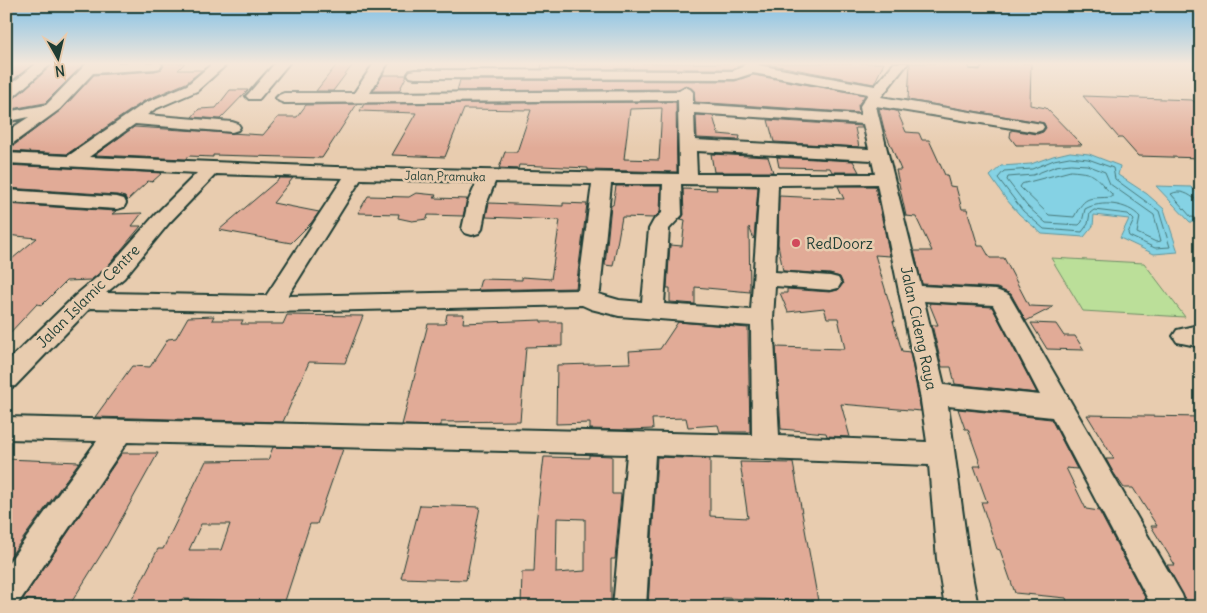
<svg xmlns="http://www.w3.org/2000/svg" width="1207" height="613" font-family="Delius,sans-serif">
<rect width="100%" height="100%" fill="#e8ccaf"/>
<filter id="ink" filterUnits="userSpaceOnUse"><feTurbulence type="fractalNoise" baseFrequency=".02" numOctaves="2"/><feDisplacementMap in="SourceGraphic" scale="10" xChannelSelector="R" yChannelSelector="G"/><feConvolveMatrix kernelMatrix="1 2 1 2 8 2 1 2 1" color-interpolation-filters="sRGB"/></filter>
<g filter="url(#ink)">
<!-- green -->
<path fill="#bbdf99" stroke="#6d8e66" d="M1051,258l93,5 41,54 -102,-6z"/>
<!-- water -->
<path fill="#85d2e4" stroke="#5c969e" d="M1070,152l19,2 31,12 -2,9 29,19 17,15 14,43 -24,2 -34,-16 9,-19 -35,-4 -1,11 -9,11 -42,-3 -23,-20 -13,-15 -16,-23 11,-10 30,-2 22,-8z
M1156,186l35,1 10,10v26l-11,-1z"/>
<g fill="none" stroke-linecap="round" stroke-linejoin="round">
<!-- shore -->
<path stroke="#48797a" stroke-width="1" d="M1070,157l18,2 25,9 2,11 44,32 11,36 -15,1 -26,-12 -1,-3 6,-13 -6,-6 -34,-4 -4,3 -2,11 -6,8 -38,-3 -21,-18 -25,-33 6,-7 28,-2 22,-9z
M1071,164l16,1 18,7 5,12 44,31 7,26 -5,1 -19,-9 3,-16c-12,-14 -39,-17 -55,-8l-3,13 -3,3 -33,-2 -19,-17 -20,-26 1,-3 25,-2 23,-9z
M1071,171c29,2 22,6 41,23v3c-23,2 -26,-3 -38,20l-25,-2 -29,-28 2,-3z
M1201,200h-5c-7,-6 -16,-11 -25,-6l20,23 10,1"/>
</g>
<!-- building -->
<path fill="#e1ab97" stroke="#1f3d34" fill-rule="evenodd" d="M6,63h29l-29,22z
M54,63h31l-40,40 -39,7v-8l6,-2z
M162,63h23l-7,7h24l-16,13 -42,18 -77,53 -61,-3v-4l7,-1 48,-36 33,-35 61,-4 7,-2 2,-4z
M338,63h16l-21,28h-17z
M542,63l46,1v-1h156l-11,6h-192z
M762,63h122l-10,21z
M910,63h57l2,6 11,1 5,-7h46l-1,42 16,3 36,37h-66l-6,-8 1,-7 26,4 6,-2 3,-4 -2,-5 -136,-23z
M383,75h24l-8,16h-26z
M753,75l112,20 -7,10 1,8 -164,-11 -1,-11 -8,-6 -8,4 -221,2 3,-11 275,1z
M230,90h18l-28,29 -28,-2 7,-8 17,-1z
M1083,96l109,4 9,7v51l-63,-2 -16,-18h-3z
M676,102l1,70 -89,-2v-2l-69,-3 -1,4 -19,-1 6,-16h12l14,-42 -67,-1 -19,48 -53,-2 24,-42 -56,-2 4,-7zM662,108l-3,52 -35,-1 6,-50z
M357,104l-35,54 -109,-3v2l-24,-1 -4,3 -90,-4 39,-28 129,8 15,-18h19l9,-12z
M879,108l18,3 9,21 13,1 3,7h7l16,35h2l3,11 6,1 6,22h5l11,37h5l7,12h14l25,48 24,1 -27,14 -15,-27 -14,-6 -75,-4 -8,-33h18l-16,-34 -10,-1 -10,-46h5l-17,-41z
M696,115l17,1 5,18 22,2 -1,4 -42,-2z
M768,120l94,6v2h-7l4,19 -85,-5z
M711,154l57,3 5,15h-59z
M777,157l76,4 6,11h-27l-2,-4 -51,-1z
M6,165l156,8 -10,9 -4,-1 -21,20 -2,-4 -8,-2 -111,-7z
M280,178h13l-20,25 46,9 -8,11 -20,20 -72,-13z
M616,186h45l-1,26 -6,6 -32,-1 -9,49 -8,-1 6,-60h2z
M716,186l42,1 -4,52 -5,-12 1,65 -55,-5v17l-25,-2v-14h-3l3,-43 12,1 3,-26 -4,-1 3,-4 -1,-26 34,1z
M838,186h37l15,70 -15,-1 20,67 -2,-1 9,30 8,1 11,59 -80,-7 9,33 -23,-1 -1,-3 -45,-4 -5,-82 69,2 -7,-31h-11l-3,-10 -36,4 -8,-19h7v-4l43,3 8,-2 5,-6 -3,-7 -10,-3 -47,-3 -5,-27 1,-48 65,3z
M416,193l20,2 -2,3 33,1 -4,17 -35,-1 -1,4 -15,2 -14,-3 1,-4 -41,-1 10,-17 41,1z
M489,203l74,3v-3l24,1 -11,84 -98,2 3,-11 41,1v-3l29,2 9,-59 -74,-3z
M6,204l110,7 -4,3 30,-1 -10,13h9l-34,41 -16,13 -25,1 -24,24 -5,-1 -31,33v-73l31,-26 -31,-3z
M929,303l63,4 45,86 -82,-9 -4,-17h-9l-10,-42h6z
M447,314h17l-1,9 78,-3v2h21v24l-36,1 -6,74 -79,1v4l-39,-1 26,-101h17z
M287,315l76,1 -18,47 -36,-1 -26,60 -188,-5 37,-51 18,1 18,-28 8,-1 12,-21 26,-1 -2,4h31l-2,4h42z
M678,322l70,6 2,104h-30l-2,-7 -30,2 -2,-9 -34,1 1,10 -24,1 -39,-1v-6l-34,1 1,-59 73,-2 -1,-12 31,-2z
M1031,323l25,1 8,12h11l9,14 -37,-1z
M958,409l93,10 26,50 -11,-1 20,41 13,2 51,96h-81l-3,-9 -51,-5 -15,-43 -3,-1 -16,-47h6l-13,-36h7l-13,-37h-3z
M1087,415l114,2v190h-11l-5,-8 -18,-34h8l-24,-39h6l-24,-38h-9l-11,-16 -7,-13h8z
M273,447l70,2 -26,75h-7l-27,83h-37l2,-6 -66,-2 -3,8h-51l30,-58h5l43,-88 62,-1zM201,524h29l-9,26h-32z
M122,453h36l-51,92 -36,58 -48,-4z
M589,455l23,1v38h9l-6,65h-4v46l-90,2 1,-35h12l2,-49 8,-66 45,1zM557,518l28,1v52l-29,2z
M657,457l53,2v57l38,2 -8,-56 53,1 25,138 -96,-3v9h-74z
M6,459l73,3 -73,100z
M420,505l60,2 -14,73 -65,-2z"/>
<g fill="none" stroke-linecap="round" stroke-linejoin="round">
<!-- minor casing -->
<g stroke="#1f3d34" stroke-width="4">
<path id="minor" d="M37,63h15l-41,36 -5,1v-12z
M87,63h73l2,2 -2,3 -5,1 -62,4 -33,36 -48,35 -6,1v-13l23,-15 -23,5v-10l40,-7z
M213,63h15l-31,28 -42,18 -8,6 85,7 6,2 2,3 -2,3 -6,2 -97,-8 -46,33 246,10 344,7 -1,-74 -394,3 -5,-2 -3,-3 3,-3 5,-2h70l20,-30h14l-18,30 309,-2 6,-4 5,2 3,3v12l168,11 -1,-9 8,-12 -115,-21 -18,6 -320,-1 -5,-1 -2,-3 2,-3 5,-1 318,1 9,-4 4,-4h14l-2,2 117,21 19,-23h14l-27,34 161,27 2,3 -2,3 -6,2 -160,-26 45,180 75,4 13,5 173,300 4,12h-34l-100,-190 -104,-11 21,153 9,48h-33l-8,-48 -8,-94 -274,-10 -9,152h-33l14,-153 -500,-12 -110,163 -11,2v-41l91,-125 -91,-2v-22l746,18 -1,-109 -132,-10 -28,-7 -9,-4 -310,7 -182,-4 -75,78 -9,3v-26l70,-68 32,-27 47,-53 42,-42 -191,-10v-10l62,3 77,-53 42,-18zM694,113l169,11 6,25 -174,-9zM696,151l176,9 3,14h-178zM216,174l127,4 -77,118 -160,-3 18,-15 45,-55zM361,179l116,3 -9,20 -6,27 3,4 7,2 7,-2 3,-4 5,-27 8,-20 97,2 -14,106 -290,6zM611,184h52l-1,29 -8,7 -5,9 -7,73 -23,-2 -21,-6 2,-3zM681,184l79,1 -9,125 -87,-6 5,-75 13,-14zM877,184l43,210 7,48 -148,-6 -6,-117 2,-33 55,4 8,-2 3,-5 -3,-5 -8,-2 -55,-4 3,-87zM924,301l69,4 47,90 -96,-10z
M275,63h14l-30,36h-10l-3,-3 3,-3z
M969,63h14l-3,5h-10z
M6,190l111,7 7,2 2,4 -2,4 -7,2 -111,-7z
M1194,326l7,3v18l-24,-5 -4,-6 4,-6z"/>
</g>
<!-- minor -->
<use href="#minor" fill="#e8ccaf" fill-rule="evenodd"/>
</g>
</g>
<!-- sky -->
<linearGradient id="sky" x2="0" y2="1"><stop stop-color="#80c0e6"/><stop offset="0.43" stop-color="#f5e8db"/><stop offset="1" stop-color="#f5e8db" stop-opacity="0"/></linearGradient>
<rect width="1207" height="148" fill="url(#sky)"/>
<!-- markers -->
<circle fill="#d1495b" stroke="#e8ccaf" stroke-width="2" cx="796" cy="243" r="5"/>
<g text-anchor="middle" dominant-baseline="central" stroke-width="5" stroke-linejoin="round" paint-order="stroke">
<!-- far-street labels -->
<g font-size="12" fill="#1f3d34" stroke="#e8ccaf">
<text transform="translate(445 176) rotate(1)">Jalan Pramuka</text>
</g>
<!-- poi labels -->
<g font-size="15" fill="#1f3d34" stroke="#e8ccaf" text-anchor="start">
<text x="806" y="243">RedDoorz</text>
</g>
<!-- street labels -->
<g font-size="15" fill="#1f3d34" stroke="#e8ccaf">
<text transform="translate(88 296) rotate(-45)">Jalan Islamic Centre</text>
<text transform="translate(919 328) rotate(78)">Jalan Cideng Raya</text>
</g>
</g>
<!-- margin -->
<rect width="1207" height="613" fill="none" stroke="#e8ccaf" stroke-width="25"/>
<rect x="12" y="12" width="1182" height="588" fill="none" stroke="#1f3d34" stroke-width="2" filter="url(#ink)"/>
<!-- north arrow -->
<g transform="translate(58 58) rotate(172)" stroke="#e8ccaf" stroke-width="4" paint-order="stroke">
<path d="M0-4L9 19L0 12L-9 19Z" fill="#1f3d34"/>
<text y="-8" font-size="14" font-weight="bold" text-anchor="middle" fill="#1f3d34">N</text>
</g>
</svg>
